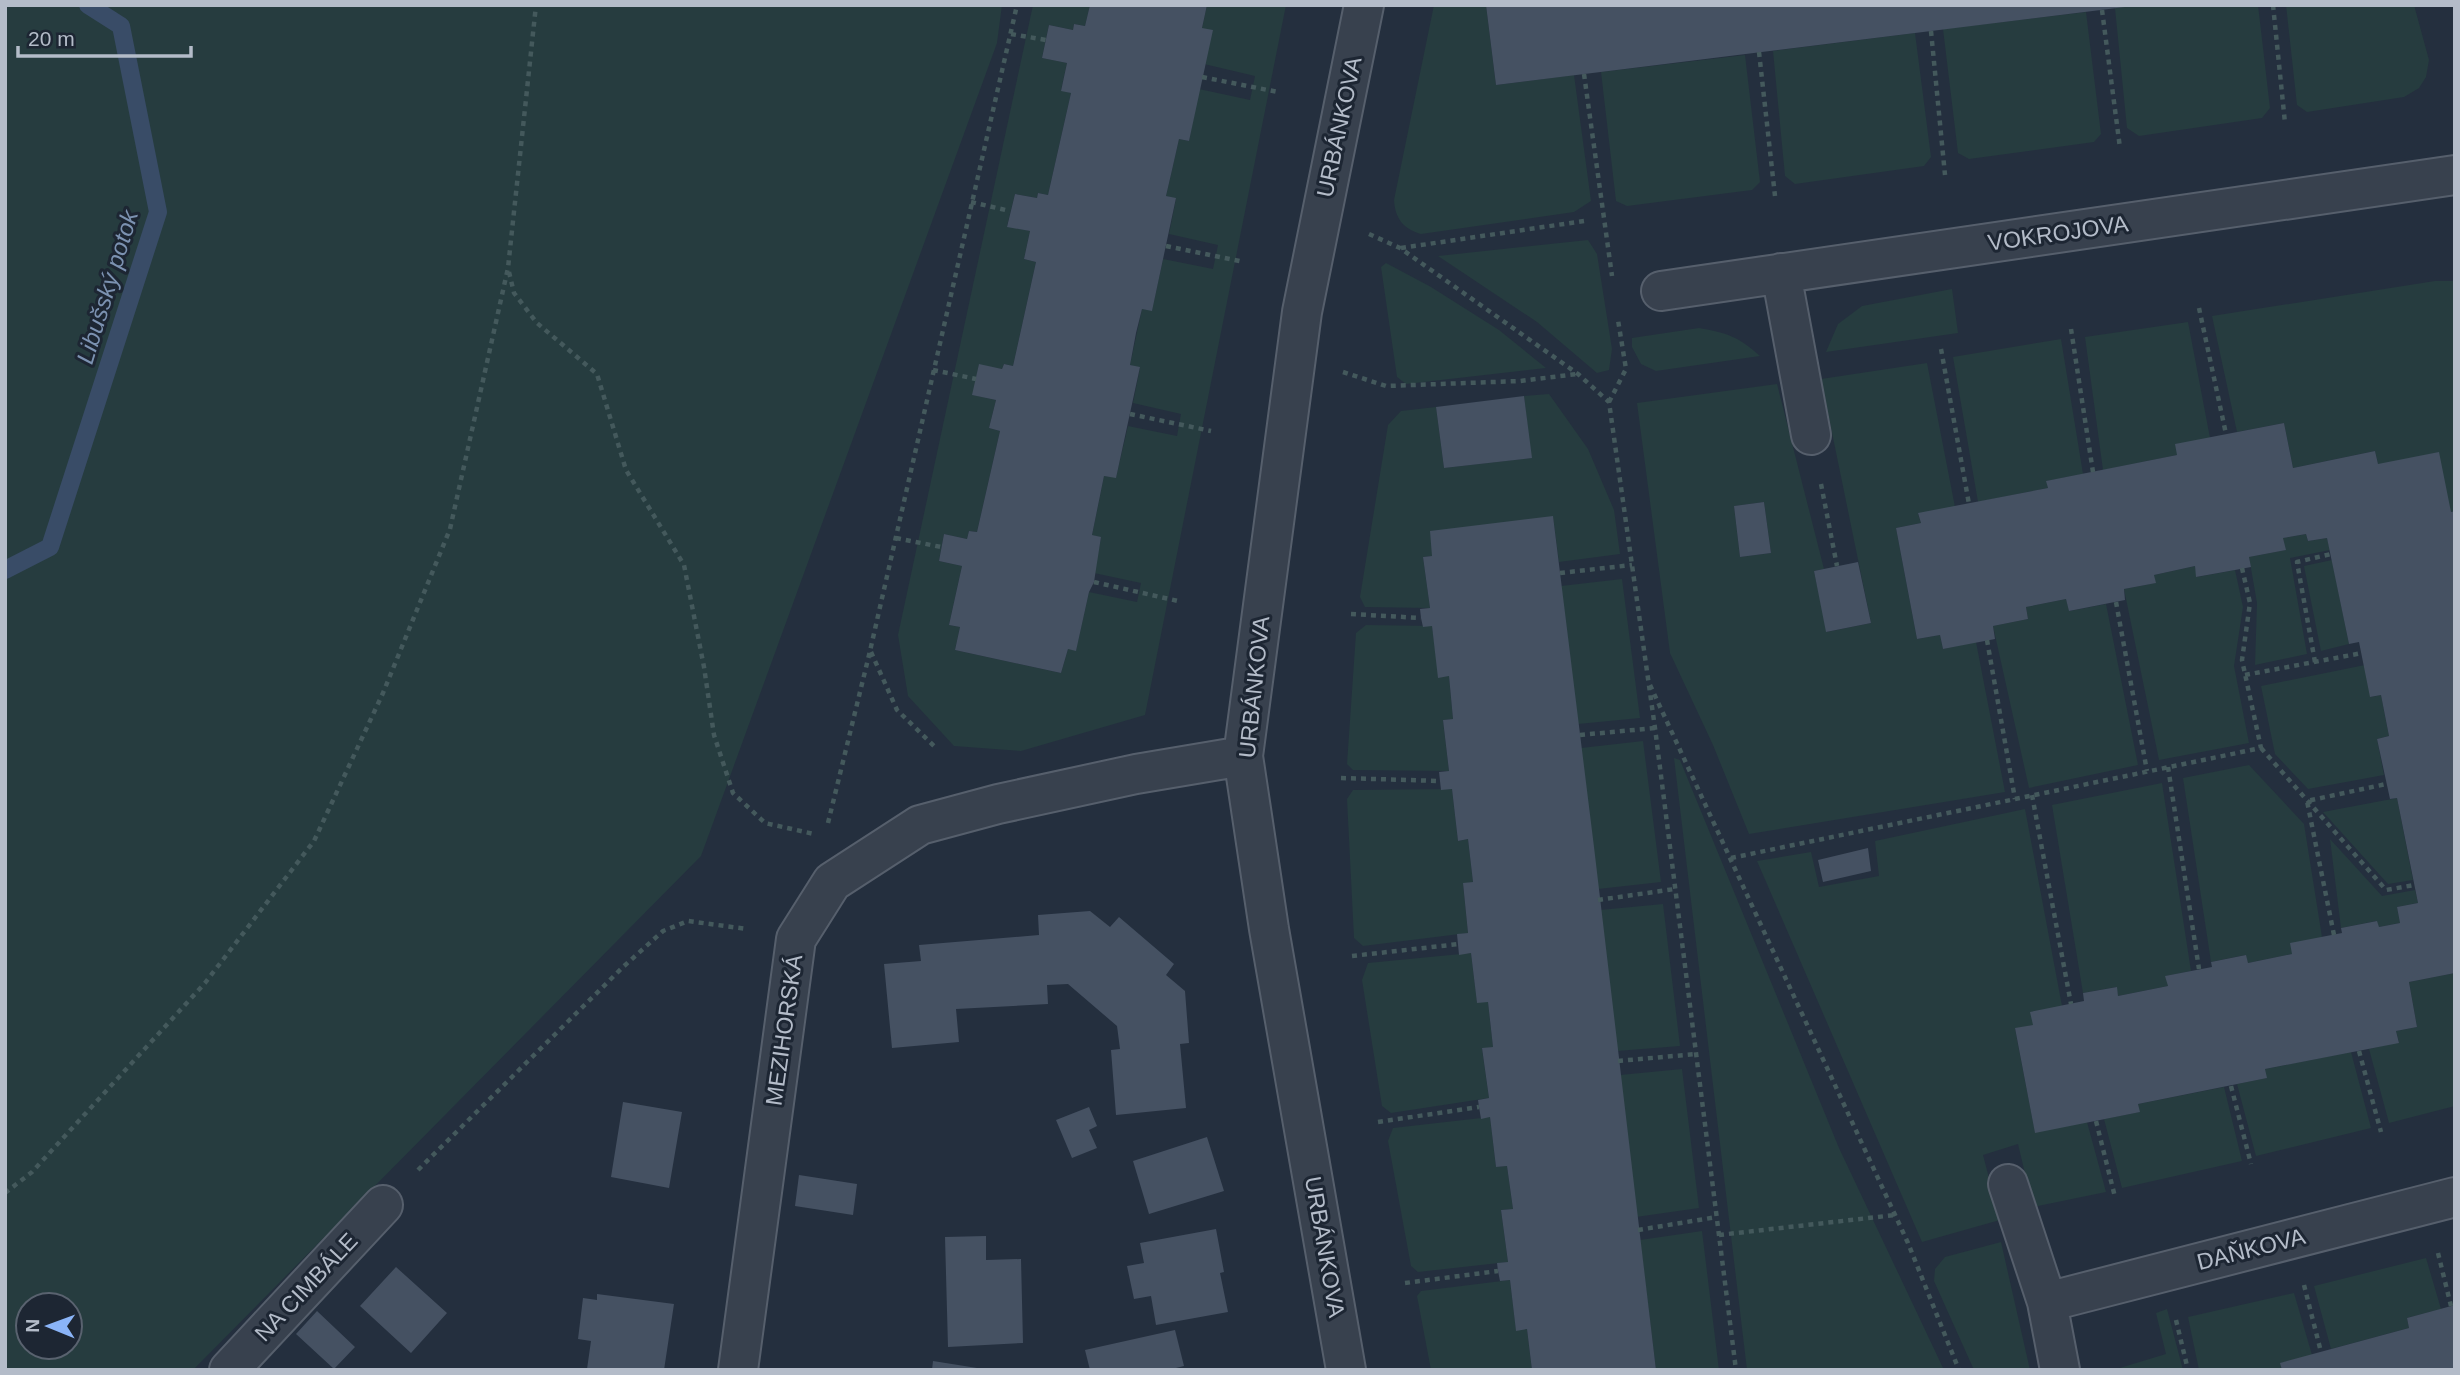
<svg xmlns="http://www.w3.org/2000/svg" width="2460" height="1375" font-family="Helvetica,sans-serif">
<rect width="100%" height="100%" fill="#242f3e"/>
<!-- green -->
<path fill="#263c3f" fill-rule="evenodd" d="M5,5h997l-5,38 -296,813 -508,514h-188zM28,1305h42v42h-42z
M1033,5h57l-5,21 -11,-2 -1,6 -24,-5 -7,33 25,5 -6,27 10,3 -23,102 -10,-2 -1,5 -22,-4 -8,32 23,5 -6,28 12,3 -23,104 -9,-2 -2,5 -23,-4 -6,30 23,5 -7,28 11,3 -23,101 -8,-1 -2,8 -23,-5 -5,27 23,5 -13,59 11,2 -5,23 106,23 7,-24 8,1 13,-58 48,10 4,-19 -47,-10 7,-35 -9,-3 12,-59 12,1 12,-51 49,10 4,-22 -48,-11 7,-35 -10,-3 12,-56 10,1 11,-51 50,10 5,-24 -49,-11 7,-35 -10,-3 13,-57 10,2 10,-52 51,11 5,-24 -51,-12 -2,-36 5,-23h79l-141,710 -124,36 -67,-5 -46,-50 -10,-61z
M1434,5h52l10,80 78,-10 17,126 -17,11 -153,22c-18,-5 -26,-16 -27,-34z
M2138,5h120l12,103 -8,10 -123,18 -12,-8 -12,-120z
M2286,5h128l15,55 -3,17 -7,11 -15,9 -97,15 -10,-7z
M2086,12l15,122 -7,8 -125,17 -11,-6 -15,-124z
M1915,33l16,124 -7,9 -129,18 -10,-8 -12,-125z
M1745,55l15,127 -8,8 -125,16 -11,-5 -15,-129z
M1588,240l9,14 15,95 -3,21 -12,3 -60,-51 -99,-66z
M1386,263l45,24 68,43 47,38 -140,16 -9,-7 -16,-110z
M2435,281h20v230l-4,1 -73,-48 -3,-13 -82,17 -9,-45 -47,9 -25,-116z
M1952,289l6,44 -132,19 12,-28 24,-18z
M2188,322l22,116 -33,17 -74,15 -18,-133z
M1699,328c28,5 39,8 61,28l-104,15 -15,-7 -9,-17v-9z
M2061,339l22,135 -36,7 1,7 -70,14 -25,-145z
M1927,363l28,144 -37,7 3,9 -25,5 21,111 23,-4 3,14 33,-7 29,150 -256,42 -36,-89 -43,-92 -33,-250 140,-19 47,185 -10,2 13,61 44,-9 -50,-244zM1764,502l7,51 -31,4 -6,-51z
M1549,394l39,55 26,61 6,44 -61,8 -6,-45 -121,39 -9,1 7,51 -65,-1 -5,-10 28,-172 13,-14 35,-4 8,61 87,-10 -7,-62z
M2306,534l2,7 19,-3 3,12 -40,8 17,96 -52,11 2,-62 -8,-46 36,-7 -2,-12z
M2332,560l17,84 -28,7 -17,-85z
M2195,566l2,11 38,-7 8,37 -9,59 15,77 -90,17 -35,-171 31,-6 -1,-8z
M1622,579l18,139 -62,6 -17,-138z
M2066,599l4,12 36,-7 32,161 -109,23 -36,-162 35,-7 -2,-12z
M1366,625l66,1 7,51 10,-1 4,43 -10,1 6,51 -96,-1 -6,-6 9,-131z
M2365,665l6,32 10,-2 8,41 -12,3 7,36 -76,14 -33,-35 -14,-68z
M1643,741l18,141 -63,7 -17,-141z
M1674,758l6,2 159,388 105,222h-197z
M2249,765l55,59 18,113 -30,17 -44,9 -3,-8 -34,7 -28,-184z
M2162,783l29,188 -25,5 2,10 -50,10 -2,-9 -33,6 -31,-188z
M1452,789l6,52 10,-2 5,43 -10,2 5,49 -105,13 -9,-8 -7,-139 6,-9z
M2397,798l16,82 -25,4 -65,-72z
M2025,809l37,197 -29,19 -18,4 20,103 52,-10 19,70 -73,15 -15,-63 -35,11 17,65 -78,22 -165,-381 54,-9 8,35 60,-11 -4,-35z
M2330,839l52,57 33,-6 3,13 -21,4 3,16 -21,4 -3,-6 -35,7z
M1663,904l17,142 -63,5 -17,-141z
M1471,953l6,49h11l5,45 -11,2 7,49 -98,15 -9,-7 -20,-126 6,-17z
M2455,973v133l-66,17 -20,-74 30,-7 -3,-11 21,-4 -8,-45z
M2351,1052l20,76 -115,28 -19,-72 29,-6 -1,-9z
M1682,1069l17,139 -63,9 -16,-142z
M2224,1087l18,74 -120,27 -18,-69 35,-7 -1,-8z
M1490,1117l6,50 11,-1 6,43 -12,1 7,52 -90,10 -7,-6 -23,-125 5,-13z
M1702,1231l17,139h-63l-16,-130z
M2001,1242l29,128h-56l-40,-89 1,-12 10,-12z
M2426,1258l15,51 -34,9 2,10 -78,21 -17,-63z
M1510,1280l6,50 11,-1 5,41h-101l-14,-74 4,-5z
M2294,1293l18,62 -31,8 1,7h-83l-11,-53z
M2167,1309l16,61h-70l53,-16 -10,-41z"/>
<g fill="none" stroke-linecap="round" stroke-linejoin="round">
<!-- stream -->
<path stroke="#394c67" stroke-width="18" d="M5,570l45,-23 108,-335 -37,-186 -33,-21"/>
</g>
<!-- building -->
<path fill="#455162" d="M1090,5h117l-5,23 11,2 -24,111 -10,-2 -7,31 -6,26 10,2 -24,113 -10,-2 -6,24 -6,32 10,2 -24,111 -12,-2 -12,59 9,2 -7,45 -5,10 -13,59 -8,-2 -7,24 -106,-23 5,-23 -11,-2 13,-59 -23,-5 5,-27 23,5 2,-8 8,1 23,-101 -11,-3 7,-28 -24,-5 7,-31 23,5 2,-5 9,2 23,-104 -12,-3 6,-28 -23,-4 8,-33 22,4 1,-5 10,2 23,-102 -10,-2 6,-28 -25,-5 7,-33 24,5 1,-6 11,2z
M1486,5h638l1,2 -629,78z
M1524,396l8,62 -88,10 -8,-61z
M2284,423l9,45 82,-17 3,13 61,-12 12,60 4,-1v462l-46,9 8,45 -21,4 3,12 -134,26 2,9 -129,26 2,8 -105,21 -20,-105 18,-3 -3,-13 54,-11 -1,-8 34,-6 1,9 50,-10 -3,-10 47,-9 -1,-5 35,-7 2,8 44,-9 -2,-11 52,-10 -1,-5 36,-7 2,6 21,-4 -3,-16 21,-4 -21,-105 -7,1 -13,-60 12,-3 -8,-41 -11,2 -11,-55 -10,2 -22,-106 -19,3 -2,-7 -23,4 3,12 -37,7 2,10 -16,3 -39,7 -1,-11 -41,9 2,8 -32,6 1,11 -56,11 -3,-12 -40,8 2,12 -35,7 2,13 -52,10 -3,-14 -23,4 -21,-111 25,-5 -3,-10 130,-25 -2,-7 131,-26 -2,-11z
M1764,502l7,51 -31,4 -6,-51z
M1553,516l41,331 62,523h-124l-5,-41 -11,2 -6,-51 -10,1 -2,-10 -1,-8 11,-1 -7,-52 12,-1 -6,-43 -11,1 -6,-50 -9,2 -2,-12 -1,-7 11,-2 -7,-50 11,-1 -5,-45 -11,1 -6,-50 -12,2 -2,-21 11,-1 -5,-50 10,-1 -5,-43 -10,2 -6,-52 -11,1 -2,-18 10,-1 -6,-51 10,-1 -4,-43 -11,2 -6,-52 -9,1 -2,-9 -1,-9 10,-1 -7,-51 9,-1 -2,-25z
M1858,562l13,61 -45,9 -12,-61z
M1868,848l3,23 -48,11 -5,-22z
M1090,911l20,16 9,-10 55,47 -8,11 19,16 4,52 -9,1 6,64 -70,7 -5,-65 9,-1 -3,-23 -49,-42 -21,1 1,19 -92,5 3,33 -67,6 -8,-84 37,-3 -2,-16 120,-10 -1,-20z
M623,1102l59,10 -13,76 -58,-11z
M1089,1107l8,19 -8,4 8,18 -25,10 -16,-38z
M1207,1137l17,54 -75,23 -16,-53z
M799,1175l58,9 -4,31 -58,-9z
M1216,1229l8,43 -4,1 8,39 -72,13 -5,-29 -17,3 -7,-33 17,-3 -4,-20z
M986,1236v24l35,-1 2,84 -75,4 -3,-110z
M396,1267l51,46 -36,40 -51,-47z
M597,1294l77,10 -10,66 -77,-1 4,-28 -13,-2 5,-41 14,2z
M2455,1305v65h-173l-2,-7 129,-35 -2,-10z
M317,1311l38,36 -21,22 -38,-35z
M1175,1330l9,36 -16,4h-78l-5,-20z
M933,1361l44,7v2h-45z"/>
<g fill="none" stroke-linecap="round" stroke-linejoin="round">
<!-- minor casing -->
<g stroke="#565f6c" stroke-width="42">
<path id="minor" d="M1781,273l30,162
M1661,291l794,-116
M2008,1184l39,118 13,68
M2047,1302l408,-105
M229,1370l154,-165
M738,1370l58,-431 36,-57 88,-57 78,-21 138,-30 107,-18
M1346,1370l-77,-441 -26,-173 59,-444 62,-307"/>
</g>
<!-- path -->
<path stroke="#44595c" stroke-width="4.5" stroke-dasharray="5 5" stroke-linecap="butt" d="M2273,5l12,118
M2102,10l18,138
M1931,31l14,144
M1011,34l35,6
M1759,52l16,144
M1584,74l28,202
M1202,77l76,15
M971,202l39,9
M1369,234l31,14 178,126 31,28 46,326 81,642
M1166,246l78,16
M1401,248l183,-27
M509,272l5,21 23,30 60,51 29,96 58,95 20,102 10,68 19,58 32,30 49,11
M2199,308l27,126
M2071,329l22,143
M1941,349l28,155
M933,370l43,9
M1343,372l43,14 134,-5 57,-7
M1609,402l17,-33 -8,-49
M1130,414l81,17
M1821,484l16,82
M896,538l45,9
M1560,573l72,-8
M1094,582l84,19
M2116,602l31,169
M1351,614l70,4
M1987,640l28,159
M871,652l26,58 40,39
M2315,662l-18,-100 34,-8
M2245,675l117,-22
M1650,685l258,558 51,127
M1580,735l75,-7
M2261,748l125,142 28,-5
M2168,767l31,202
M1341,778l99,3
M2032,795l39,209
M828,823l42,-172 147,-646
M1731,858l530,-110 -19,-88 8,-57 -8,-35
M1598,900l77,-11
M2334,935l-27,-134 79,-17
M1352,956l107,-12
M2359,1051l22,81
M1618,1061l78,-7
M2231,1086l20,78
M2096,1121l19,76
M1378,1122l101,-15
M418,1170l205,-203 40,-36 25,-10 59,8
M5,1193l27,-21 173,-189 109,-142 69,-148 67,-164 58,-261 28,-263
M1638,1230l79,-13
M1719,1235l176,-20
M2438,1253l13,53
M1405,1283l93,-12
M2304,1285l17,67
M2176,1320l12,50"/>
<!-- minor -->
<use href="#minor" stroke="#38414e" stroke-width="38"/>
</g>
<g text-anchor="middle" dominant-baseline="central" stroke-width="6" stroke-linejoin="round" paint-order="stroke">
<!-- street labels -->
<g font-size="23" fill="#b4bcc9" stroke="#1d2633">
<text transform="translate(1339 127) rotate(-78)">URBÁNKOVA</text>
<text transform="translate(2058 233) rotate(-8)">VOKROJOVA</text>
<text transform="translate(1254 687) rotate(-84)">URBÁNKOVA</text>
<text transform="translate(784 1030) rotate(-82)">MEZIHORSKÁ</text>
<text transform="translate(1325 1247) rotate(80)">URBÁNKOVA</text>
<text transform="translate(2251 1249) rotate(-14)">DAŇKOVA</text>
<text transform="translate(306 1287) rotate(-47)">NA CIMBÁLE</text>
</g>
<!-- water labels -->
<g font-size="24" font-style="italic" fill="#7c92b1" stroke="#1d2633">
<text transform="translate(107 287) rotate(-73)">Libušský potok</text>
</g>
</g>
<!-- border -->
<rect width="2460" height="1375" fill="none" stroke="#b4bcc9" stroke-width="14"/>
<!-- north arrow -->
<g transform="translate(49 1326) rotate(271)"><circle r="33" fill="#1d2633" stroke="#59626f" stroke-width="2"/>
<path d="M0-5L12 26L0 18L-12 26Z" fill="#8ab4f8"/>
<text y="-10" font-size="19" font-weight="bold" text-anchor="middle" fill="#b4bcc9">N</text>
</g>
<!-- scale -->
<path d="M18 46v10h173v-10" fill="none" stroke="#b4bcc9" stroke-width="3.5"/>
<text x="28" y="46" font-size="21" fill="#b4bcc9" stroke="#1d2633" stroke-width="5" paint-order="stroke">20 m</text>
</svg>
